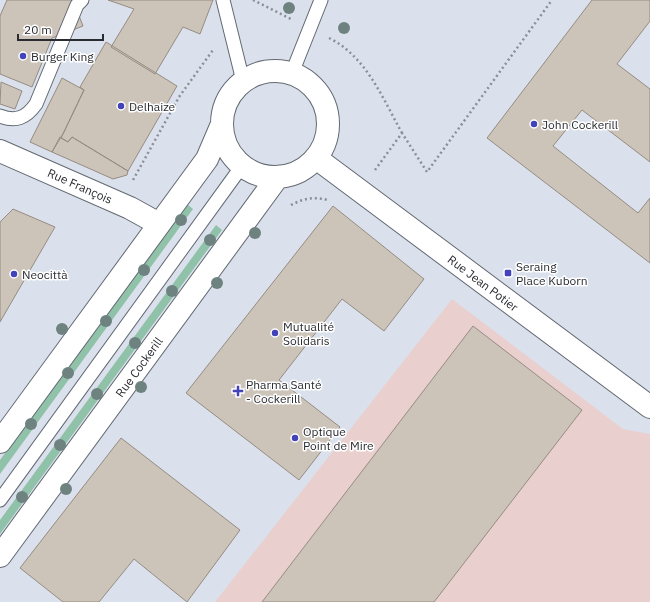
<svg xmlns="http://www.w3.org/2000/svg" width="650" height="602" font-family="'IBM Plex Sans',sans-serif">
<rect width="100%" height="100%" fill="#dae1ec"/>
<!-- industrial -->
<path fill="#eacfcf" d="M452,299l171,130 27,5v168h-435z"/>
<!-- green -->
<path fill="#90c2a9" d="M187,204l6,5 -193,265v-14z
M216,225l6,5 -222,304v-14z"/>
<!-- building -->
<path fill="#ccc3b9" stroke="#958c83" d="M7,0h66l10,26 -31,12 -20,49 -32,-13v-58z
M108,0h105l-13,34 -17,-7 -28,47 -44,-27 23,-38z
M592,0h58v21l-33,43 33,25v73l-68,-52 -29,36 85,67 12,-15v65l-163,-125z
M106,42l71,44 -49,85 -56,-34 -4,5 -7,-4 23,-48 -4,-3z
M62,78l22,12 -20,42 -12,20 -22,-10z
M1,82l21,9 -7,18 -15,-5z
M60,137l8,5 4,-5 56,34 -1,4 -14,4 -61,-27z
M333,206l91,73 -40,52 -42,-32 -63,81 61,47 -41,53 -113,-87z
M13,209l42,18 -55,95v-100z
M473,326l109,84 -148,192h-172z
M121,438l119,92 -53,72 -53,-43 -35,43h-36l-43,-34z"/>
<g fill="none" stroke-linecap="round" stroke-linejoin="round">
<!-- lane casing -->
<g stroke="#636972" stroke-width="15">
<path id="lane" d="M223,0l20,81
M292,73l29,-73
M0,116c16,6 26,2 36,-12l41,-99 5,-5
M0,500l242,-334"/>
</g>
<!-- street casing -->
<g stroke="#636972" stroke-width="24">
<path id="street" d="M0,151l130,57 29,16"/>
</g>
<!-- secondary casing -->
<g stroke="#636972" stroke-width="24">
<path id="secondary" d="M222 124a53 53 0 1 1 106 0a53 53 0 1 1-106 0Z
M316,158l334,249
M0,442l207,-283 15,-35
M0,556l277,-378"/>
</g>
<!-- path -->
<path stroke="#8a8f97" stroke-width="2.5" stroke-dasharray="2 3" stroke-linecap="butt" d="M253,0l38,19
M329,38c37,18 54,61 73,95
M375,170l27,-37 25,39 125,-172
M133,180l46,-83 34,-47
M291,205c11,-6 24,-9 36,-5"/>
<!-- lane -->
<use href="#lane" stroke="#fff" stroke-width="13"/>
<!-- street -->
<use href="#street" stroke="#fff" stroke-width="22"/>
<!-- secondary -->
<use href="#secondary" stroke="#fff" stroke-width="22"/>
</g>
<!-- trees -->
<g fill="#6e8380">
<circle cx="289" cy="8" r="6"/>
<circle cx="344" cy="28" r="6"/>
<circle cx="181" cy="220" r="6"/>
<circle cx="255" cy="233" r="6"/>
<circle cx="210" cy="240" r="6"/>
<circle cx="144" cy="270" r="6"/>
<circle cx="217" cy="283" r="6"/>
<circle cx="172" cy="291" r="6"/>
<circle cx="106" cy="321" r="6"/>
<circle cx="62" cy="329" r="6"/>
<circle cx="135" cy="343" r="6"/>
<circle cx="68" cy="373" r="6"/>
<circle cx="141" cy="387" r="6"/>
<circle cx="97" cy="394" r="6"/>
<circle cx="31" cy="424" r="6"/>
<circle cx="60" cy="445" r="6"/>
<circle cx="66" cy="489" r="6"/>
<circle cx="22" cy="497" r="6"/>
</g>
<!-- markers -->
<g fill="#4243b8" stroke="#fff" stroke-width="1.5">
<circle cx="23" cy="56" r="4"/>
<circle cx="121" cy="106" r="4"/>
<circle cx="534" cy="124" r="4"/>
<rect x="504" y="269" width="8" height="8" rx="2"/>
<circle cx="14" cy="274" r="4"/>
<circle cx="275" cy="333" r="4"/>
<path d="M236 385h4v4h4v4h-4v4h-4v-4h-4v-4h4z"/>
<circle cx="295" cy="438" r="4"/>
</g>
<g text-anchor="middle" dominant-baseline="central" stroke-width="3" stroke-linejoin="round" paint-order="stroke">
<!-- poi labels -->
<g font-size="12" fill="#292b30" stroke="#fff" text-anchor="start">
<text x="31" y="56">Burger King</text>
<text x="129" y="106">Delhaize</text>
<text x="542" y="124">John Cockerill</text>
<text x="516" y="266">Seraing<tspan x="516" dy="14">Place Kuborn</tspan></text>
<text x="22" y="274">Neocittà</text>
<text x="283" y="326">Mutualité<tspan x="283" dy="14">Solidaris</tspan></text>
<text x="246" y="384">Pharma Santé<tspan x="246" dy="14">- Cockerill</tspan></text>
<text x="303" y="431">Optique<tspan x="303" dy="14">Point de Mire</tspan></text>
</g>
<!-- street labels -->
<g font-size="12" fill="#292b30" stroke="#fff">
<text transform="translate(80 186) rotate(24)">Rue François</text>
<text transform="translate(483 283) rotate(37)">Rue Jean Potier</text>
<text transform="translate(139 367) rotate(-54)">Rue Cockerill</text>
</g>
</g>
<!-- scale -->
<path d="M18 34v6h85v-6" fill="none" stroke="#292b30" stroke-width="2"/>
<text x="24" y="34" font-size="12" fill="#292b30" stroke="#ffffff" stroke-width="3" paint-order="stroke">20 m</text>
</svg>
